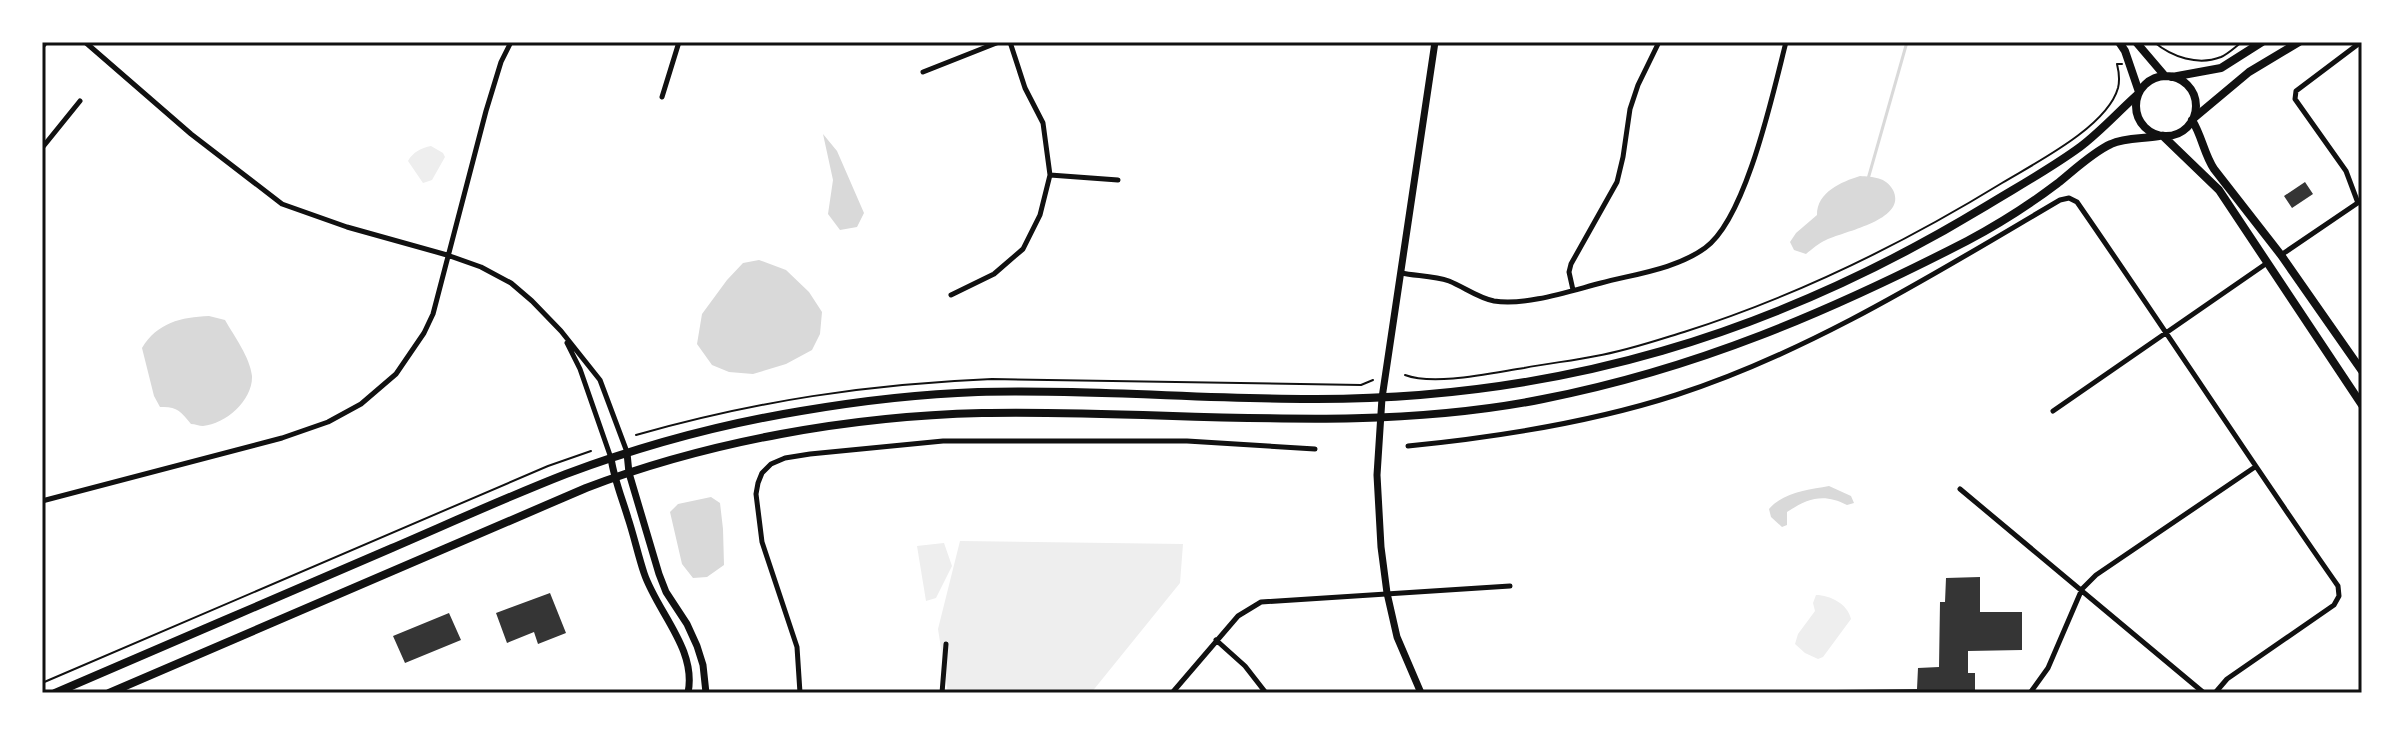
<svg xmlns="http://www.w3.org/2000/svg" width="2404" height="735" font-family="Rubik,sans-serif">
<rect width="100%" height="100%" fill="#fff"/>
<!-- green -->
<path fill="#eee" d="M431,146l12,7 2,4 -13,23 -9,3 -15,-22c5,-9 13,-13 23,-15z
M960,541l223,3 -3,39 -89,110h-143l-10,-64z
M944,543l8,23 -16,32 -10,3 -9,-55z
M1816,595c14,0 32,9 35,24l-28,38 -5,2 -13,-6 -10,-9 3,-10 17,-23 -2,-8z"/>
<!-- water -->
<path fill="#d9d9d9" d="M823,134l14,17 27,62 -7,14 -17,3 -12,-16 5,-34z
M1860,176c13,1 26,1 33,14 15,30 -49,41 -67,50 -7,3 -14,9 -20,14l-12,-4 -4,-8 6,-9 21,-18c0,-23 24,-33 43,-39z
M759,260l27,10 23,22 13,20 -2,22 -8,16 -26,14 -33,10 -24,-2 -17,-7 -15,-21 5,-30 25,-34 16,-17z
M209,316l16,4c9,16 25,37 27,56 1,24 -26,48 -49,50 -4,0 -8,-2 -12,-2 -10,-13 -15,-18 -31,-17l-6,-11 -12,-48c15,-25 39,-31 67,-32z
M1829,486l22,10 3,7 -7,2c-23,-12 -39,-7 -60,7v13l-5,2 -11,-10 -2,-8c15,-17 39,-19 60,-23z
M711,497l9,6 3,26 1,36 -17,12 -14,1 -11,-14 -12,-52 8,-8z"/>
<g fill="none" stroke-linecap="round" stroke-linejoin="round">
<!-- stream -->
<path stroke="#d9d9d9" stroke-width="3" d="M1868,179l39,-137"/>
</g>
<!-- building -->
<path fill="#353535" d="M2305,182l8,12 -21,14 -8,-12z
M1980,577v35h42v38l-54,1v22h7v20h-139v-3l81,-1 1,-21 21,-1 1,-65h5l1,-24z
M550,593l16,40 -28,11 -4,-12 -27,11 -11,-30z
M449,613l12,27 -56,23 -12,-27z"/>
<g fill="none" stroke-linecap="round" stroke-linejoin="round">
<!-- path -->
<path stroke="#111" stroke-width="2" d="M2154,42c18,15 44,24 67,15 7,-3 14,-10 21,-15
M1405,375c29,11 87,-2 119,-7 24,-5 49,-7 72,-12 30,-5 59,-15 88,-24 113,-36 217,-87 318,-149 33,-20 105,-56 116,-95 2,-8 1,-16 -1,-24h5
M636,435c120,-34 232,-51 356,-56l369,6 12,-5
M42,683l506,-217 43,-15"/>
<!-- minor -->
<path stroke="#111" stroke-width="5" d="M85,42l106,92 91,70 65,23 100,28 34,12 30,16 21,18 29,30 39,49 27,72
M42,47l4,-5
M923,72l76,-30
M662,97l17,-55
M42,148l38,-47
M1050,175l68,5
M2358,203l-12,-32 -51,-72 1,-8 65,-49
M2281,255l81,-55
M1401,273c15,3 33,3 48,8 15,6 29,17 45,20 32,5 76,-10 107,-18 34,-9 75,-14 104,-35 41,-29 68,-155 81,-206
M1573,290l-4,-18 2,-8 46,-82 6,-25 7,-48 8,-24 21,-43
M951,295l43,-21 29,-25 17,-34 10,-40 -7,-52 -18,-35 -15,-46
M567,343l13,26 31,89
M2053,411l214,-148
M1408,446c91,-9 181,-23 268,-51 134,-43 263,-124 384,-195l9,-2 8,4c88,127 172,257 261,384l1,10 -5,9 -107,74 -12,14
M1960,489l244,204
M42,501l240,-63 46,-16 33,-18 35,-30 28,-41 9,-19 53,-203 15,-49 10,-20
M1216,640l29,26 21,27
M800,693l-3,-46 -35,-105 -6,-48 2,-11 4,-10 9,-9 14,-6 25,-4 133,-13h244l128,8
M942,693l4,-49
M1172,693l66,-77 23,-14 249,-16
M2030,693l18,-25 34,-79 14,-14 159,-108"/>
<!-- tertiary -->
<path stroke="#111" stroke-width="7" d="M627,453l2,20 30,101 7,18 21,32 10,22 6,19 3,28
M611,458c3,21 11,40 17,60 6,18 10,37 16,55 13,39 53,76 44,120
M1421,693l-24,-56 -10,-44 -6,-46 -4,-72 5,-77 53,-356"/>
<!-- secondary -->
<path stroke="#111" stroke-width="8" d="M2172,77l49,-9 41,-26
M2194,118l55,-46 50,-30
M55,693c112,-48 225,-97 337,-145 58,-25 115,-51 174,-74 75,-28 156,-50 235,-63 59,-10 118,-17 177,-19 111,-3 222,7 333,7 247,1 464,-65 675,-193 31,-19 64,-37 94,-59 20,-15 38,-35 57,-52
M109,693l477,-205c123,-47 265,-72 396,-75 187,-4 376,23 561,-14 153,-30 286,-87 424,-158 32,-17 62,-36 91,-58 15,-12 35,-31 53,-39 14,-7 33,-5 48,-8"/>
<!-- primary -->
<path stroke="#111" stroke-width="8" d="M2119,42l6,9 14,41
M2136,42l29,34
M2136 106a30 30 0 1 1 60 0a30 30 0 1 1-60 0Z
M2192,120c10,16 12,34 22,49l67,86 81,116
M2163,136l56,54 143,215"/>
</g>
<!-- border -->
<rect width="2404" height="735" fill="none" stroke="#ffffff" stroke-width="88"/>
<rect x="44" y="44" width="2316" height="647" fill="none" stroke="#111" stroke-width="3"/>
</svg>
